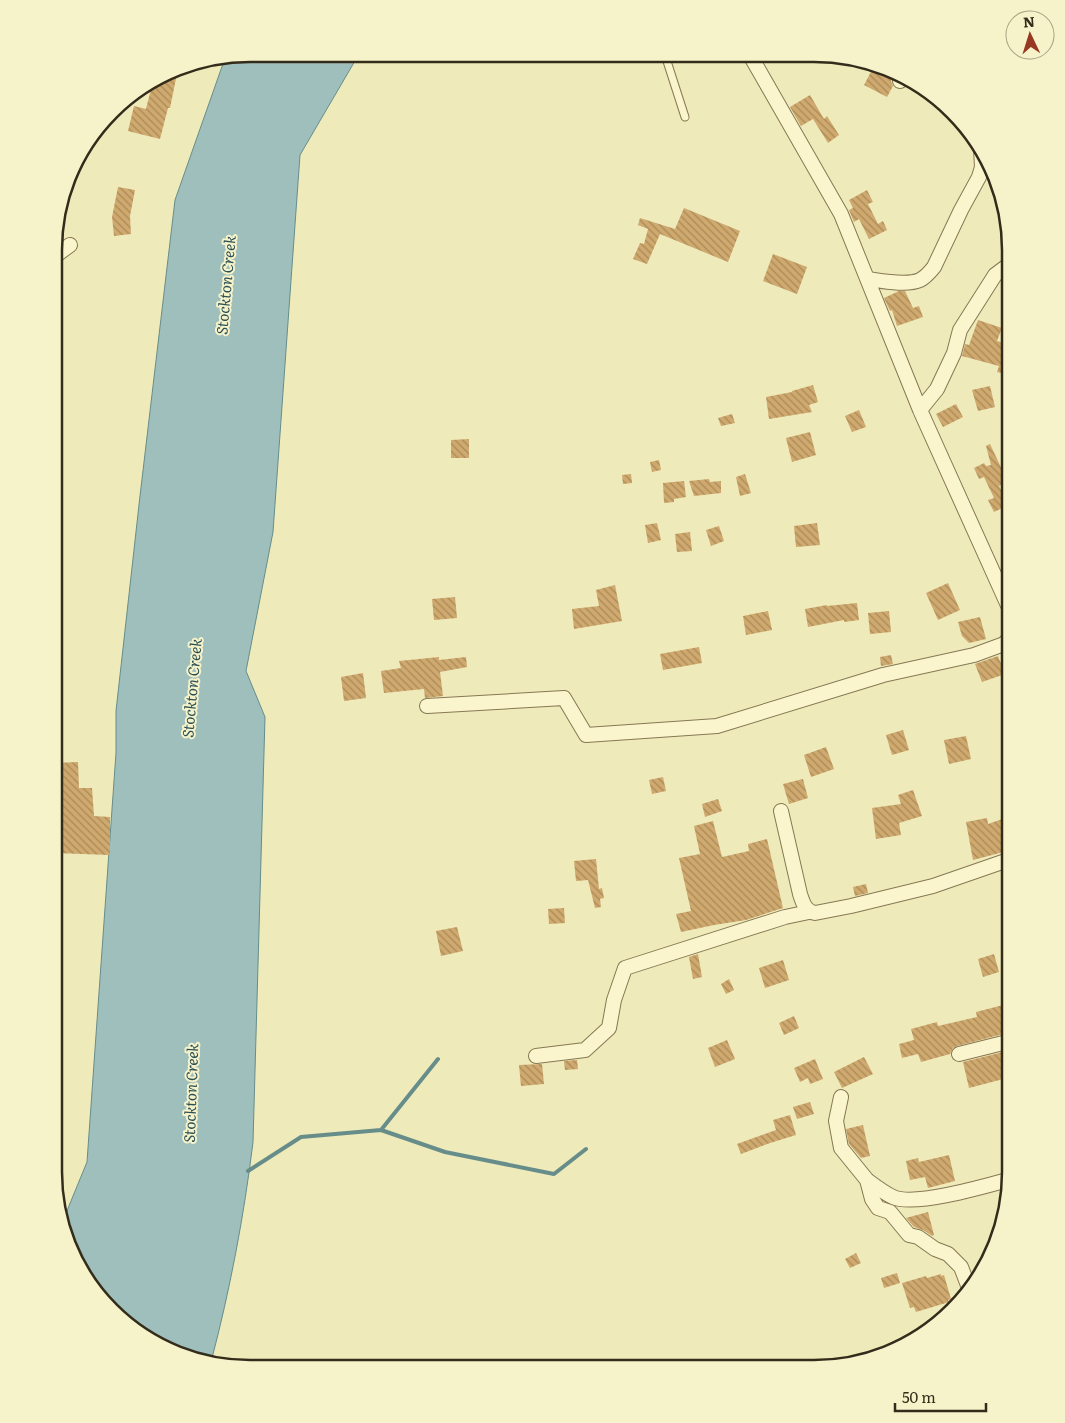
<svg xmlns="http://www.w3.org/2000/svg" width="1065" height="1423" font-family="Literata,serif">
<defs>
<pattern id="building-back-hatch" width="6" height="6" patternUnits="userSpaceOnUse" patternTransform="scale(1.25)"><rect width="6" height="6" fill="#cfa96e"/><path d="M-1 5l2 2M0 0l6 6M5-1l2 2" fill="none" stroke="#a98a5a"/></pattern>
</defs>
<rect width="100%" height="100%" fill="#efeaba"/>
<!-- water -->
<path fill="#9fbfbc" stroke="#668d8a" d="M251,54h108l-59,101 -27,377 -27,139 19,46 -12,425c-9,74 -23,148 -42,220l-70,-26 -38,-34 -29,-42 -10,-42 23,-56 29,-409v-42l24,-215 35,-296 50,-142z"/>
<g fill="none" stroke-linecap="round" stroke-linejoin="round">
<!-- stream -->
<path stroke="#668d8a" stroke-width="4" d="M381,1130l57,-71
M248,1171l53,-34 80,-7 64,22 109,22 32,-25"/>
</g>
<!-- building -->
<path fill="url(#building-back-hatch)" d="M873,68l20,8 -2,5 2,5 -6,11 -23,-12z
M178,69l-8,39h-2l-8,31 -32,-8 6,-25 12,3 6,-24z
M810,95l14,24 3,-3 12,19 -11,8 -15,-24 -12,7 -11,-19z
M118,187l17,3 -5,26 1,18 -17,2 -2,-19z
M867,190l6,12 -5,2 10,20 5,-3 4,9 -18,9 -10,-20 -5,3 -5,-12 4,-2 -4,-8z
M684,208l56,23 -12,31 -68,-28 -13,30 -14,-5 7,-16 4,1 4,-15 -10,-4 2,-7 35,11z
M773,254l34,13 -10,27 -34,-13z
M899,291h6l8,17 6,-2 4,11 -26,9 -5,-16 -2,1 -6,-13z
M978,320l24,8 -5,13 14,4v31l-14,-4 2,-6 -37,-10 3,-12 4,1z
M813,385l5,17 -9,3 3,7 -43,7 -3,-22 26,-5v-1z
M990,386l5,21 -17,4 -6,-21z
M956,404l7,13 -20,10 -7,-13z
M859,410l7,17 -14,5 -7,-16z
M732,414l3,9 -14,3 -3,-8z
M810,432l6,23 -24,7 -6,-24z
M469,439v19h-18v-18z
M990,444l18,38 -9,4 10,19 -15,7 -6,-12 6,-2 -10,-21 -5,2 -5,-11 10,-5 2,3 5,-1 -5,-19z
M659,460l2,10 -9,2 -2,-10z
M631,474l1,9 -9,1 -1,-9z
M745,474l6,19 -11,3 -4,-19z
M709,479l1,3 11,-1v12l-27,3 -5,-15z
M684,481l2,16 -12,2v3l-10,1 -1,-20z
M657,523l4,17 -13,3 -3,-18z
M817,523l3,22 -24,2 -2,-21z
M719,526l5,15 -13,5 -5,-16z
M690,532l2,19 -15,1 -2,-18z
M948,583l12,27 -22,10 -12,-27z
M615,585l7,36 -48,8 -2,-20 27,-3 -3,-16z
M455,597l2,21 -23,2 -2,-21z
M857,603l2,17 -15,2v-2l-36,7 -3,-18 22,-4v1z
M768,611l4,19 -26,5 -3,-19z
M889,611l2,21 -21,2 -2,-21z
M980,617l6,22 -17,4 -7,-7 -4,-14z
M699,647l3,16 -39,7 -3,-16z
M891,655l2,9 -12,2 -1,-9z
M998,656l7,18 -23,8 -7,-18z
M439,657v3l27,-3 1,10 -27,5 3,24 -18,2 -1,-9 -40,4 -3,-22 20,-3 -2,-7z
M363,673l3,25 -22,3 -3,-24z
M903,730l6,20 -17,5 -6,-20z
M966,736l5,23 -22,5 -5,-24z
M826,747l8,22 -23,8 -7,-22z
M78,762l1,26h13l2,28 16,1v38l-56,-2v-90z
M663,777l3,14 -14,3 -3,-14z
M803,779l5,19 -19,6 -6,-20z
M913,790l9,26 -23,7 2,12 -25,4 -4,-31 29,-4 -3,-9z
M718,799l4,12 -17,6 -3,-13z
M1011,816v34l-38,10 -7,-38 21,-4 1,6z
M713,821l9,36 27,-6 -1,-7 19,-5 16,69 -37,12 -32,5 -33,7 -5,-18 15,-3 -12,-53 21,-4 -6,-28z
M596,859l3,30 3,-1 2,10 -4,1 1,8 -6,1 -7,-28 -12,1 -2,-20z
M866,884l2,9 -13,3 -2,-9z
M564,908l1,15 -16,1 -1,-15z
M457,927l6,24 -22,5 -5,-25z
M698,954l4,23 -9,2 -4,-22z
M994,954l5,18 -16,5 -5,-18z
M783,960l6,20 -24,8 -6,-20z
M729,979l5,11 -8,4 -5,-10z
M1011,1003v29l-54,14 -4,2 -3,6 -29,8 -3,-8 -16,4 -3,-14 15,-4 -3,-11 26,-7 1,4 39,-9 -1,-5z
M794,1016l5,12 -15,7 -5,-12z
M727,1040l8,19 -20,8 -7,-19z
M1011,1050v27l-42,11 -6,-26z
M864,1057l9,17 -31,14 -8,-16z
M815,1059l8,20 -13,5 -2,-6 -8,4 -6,-14z
M577,1060l1,9 -13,1 -1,-9z
M542,1064l2,20 -23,2 -2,-21z
M810,1102l4,12 -17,5 -4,-12z
M790,1115l6,20 -26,8 -29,11 -4,-10 39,-14 -3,-10z
M863,1125l7,31 -9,2 -12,-14 -3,-15z
M949,1155l6,26 -27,7 -3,-11 -15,3 -4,-19 12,-3 1,4z
M928,1212l6,23 -2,1 -9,-6 -9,-3 -8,-9z
M856,1253l5,10 -11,5 -5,-9z
M897,1273l3,10 -16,5 -3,-10z
M941,1274v2l3,-1 7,24 -3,1 1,2 -33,10 -2,-5 -4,1 -8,-25 24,-7 1,2z"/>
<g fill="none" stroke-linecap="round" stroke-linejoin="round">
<!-- service casing -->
<g stroke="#867854" stroke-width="9">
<path id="service" d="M665,55l20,62"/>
</g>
<!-- minor casing -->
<g stroke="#867854" stroke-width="16">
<path id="minor" d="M750,55l91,159 79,196 91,202
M900,81l3,-2
M55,256l15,-11
M868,279c14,2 39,7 52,1 6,-3 10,-8 14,-13l27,-57 18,-33 3,-10 -1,-18
M920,410l17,-21 17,-36 6,-23 35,-55 16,-12
M427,706l137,-8 22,37 131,-9 166,-51 91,-20 30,-11 7,-8
M781,811l19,83c3,9 5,17 15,19l36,-7 82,-20 78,-27
M959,1054l52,-13
M536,1056l49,-6 24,-22 5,-28 11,-32 160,-51 24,-5
M841,1097l-5,24 5,27 26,32 5,19 6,9 12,4 19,23 9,2 17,12 13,5 13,13 8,21v4
M867,1180c8,6 17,13 26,17 22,10 93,-11 118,-18"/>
</g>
<!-- service -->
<use href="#service" stroke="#faf5cd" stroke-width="7"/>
<!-- minor -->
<use href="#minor" stroke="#faf5cd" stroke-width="14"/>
</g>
<g text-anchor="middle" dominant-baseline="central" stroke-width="4" stroke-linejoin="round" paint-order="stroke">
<!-- water labels -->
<g font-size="15" font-style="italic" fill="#284f55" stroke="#f6f2ca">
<text transform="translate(225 285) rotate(-85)">Stockton Creek</text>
<text transform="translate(191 688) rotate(-85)">Stockton Creek</text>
<text transform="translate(190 1093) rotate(-88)">Stockton Creek</text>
</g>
</g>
<!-- crop -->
<path d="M0 0H1065V1423H0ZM250 62H814A188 188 0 0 1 1002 250V1172A188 188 0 0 1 814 1360H250A188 188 0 0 1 62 1172V250A188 188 0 0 1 250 62Z" fill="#f6f2ca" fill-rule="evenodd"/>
<path fill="none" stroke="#342c1a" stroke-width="2.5" d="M250 62H814A188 188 0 0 1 1002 250V1172A188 188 0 0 1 814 1360H250A188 188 0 0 1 62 1172V250A188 188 0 0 1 250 62Z"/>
<!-- north arrow -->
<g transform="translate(1030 35) rotate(356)"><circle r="24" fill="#f6f2ca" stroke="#a8a384"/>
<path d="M0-4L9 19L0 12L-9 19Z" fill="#973822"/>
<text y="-8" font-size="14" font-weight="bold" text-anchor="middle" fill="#342c1a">N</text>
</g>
<!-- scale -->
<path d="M895 1403v8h91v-8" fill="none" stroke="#342c1a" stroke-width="2.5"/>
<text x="902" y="1403" font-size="15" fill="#342c1a" stroke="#f6f2ca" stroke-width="4" paint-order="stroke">50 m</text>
</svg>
